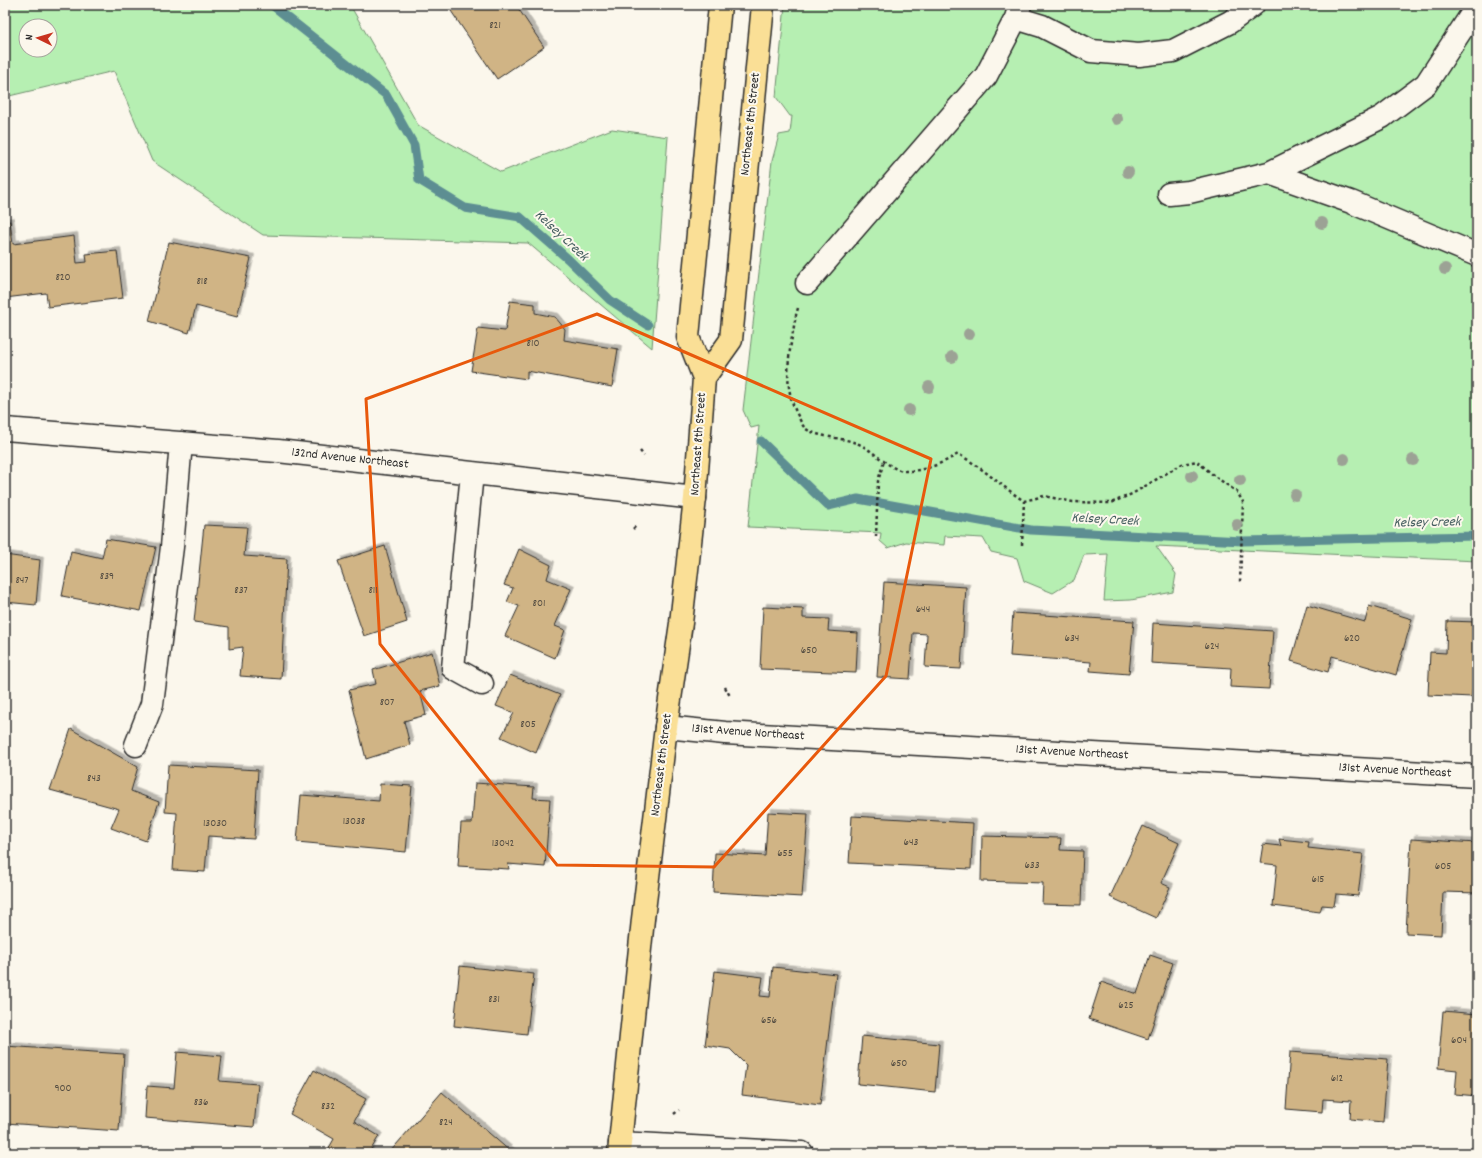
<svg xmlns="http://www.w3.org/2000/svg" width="1482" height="1158" font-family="Dekko,sans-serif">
<defs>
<filter id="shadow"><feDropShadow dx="3.5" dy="-3.5" stdDeviation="0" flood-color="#0004"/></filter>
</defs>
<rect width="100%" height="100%" fill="#fbf7ec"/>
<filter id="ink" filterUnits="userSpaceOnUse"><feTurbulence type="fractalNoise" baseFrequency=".025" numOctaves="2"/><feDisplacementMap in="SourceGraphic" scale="8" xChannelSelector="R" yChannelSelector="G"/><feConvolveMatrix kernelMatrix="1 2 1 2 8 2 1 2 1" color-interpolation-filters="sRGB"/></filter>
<g filter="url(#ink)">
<!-- green -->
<path fill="#b6efb2" stroke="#708d6e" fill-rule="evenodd" d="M5,5h345l68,120 83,47 111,-43 56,8 -16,211 -124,-105 -265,-8 -111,-74 -38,-90 -109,26zM26,26h24v24h-24z
M785,5h692v556l-321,-15 20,28 -3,18 -42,8 -27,1 4,-47 -24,1 -10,25 -21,13 -29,-12 -7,-23 -26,-6 -8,-14 -38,-2 -1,9 -38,-3 -18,6 -8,-7 1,-8 -133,-6 11,-101 -8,2 -8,-18 29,-249 7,-26 11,-2 2,-17h-2l-14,-19z"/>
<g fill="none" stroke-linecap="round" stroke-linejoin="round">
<!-- stream -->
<path stroke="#5d8e92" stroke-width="9" d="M272,5l114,90 28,50 5,35 46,28 55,9 48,42 42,41 38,25
M761,441l67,65 30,-7 173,31 211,11 235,-5"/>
</g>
<!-- building -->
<path fill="#d0b485" stroke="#2b2b2b" filter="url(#shadow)" d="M447,5h69l28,42 -47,32z
M10,221l3,23 61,-8 3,27 10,-1 -1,-8 31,-3 6,47 -75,9 -2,-14 -41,5v-76z
M169,242l82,16 -14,59 -41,-11 -7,27 -40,-12z
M510,301l25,3v9l20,4 10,12 -1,11 54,9 -6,38 -85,-16v8l-56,-8 7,-43 27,3z
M204,525l43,2 -3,29 43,3 -6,120 -41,-3 3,-29 -14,2v-22l-35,-5z
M106,539l50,8 -15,64 -79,-15 9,-45 31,7z
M385,546l22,76 -43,14 -26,-75z
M519,549l32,16 -4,14 24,10 -16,37 10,4 -10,28 -50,-22 14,-30 -12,-4 6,-14 -9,-3z
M5,555l35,5 -4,45 -31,-3z
M884,582l82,5 -5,82 -36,-2 2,-33 -14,-1 -3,46 -33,-2z
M1307,605l58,17 4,-16 43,13 -16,56 -64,-19 -4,16 -37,-11z
M763,607l40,2v9l26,1 -1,12 30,2 -2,40 -96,-4z
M1013,613l121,8 -5,53 -39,-3 1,-9 -81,-6z
M1447,621l30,1v40h-3l-2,35 -44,-2 2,-43 16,1z
M1153,623l120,8 -4,58 -39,-2 1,-19 -80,-5z
M432,652l8,34 -20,5 6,24 -22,6 6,24 -44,14 -17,-69 27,-6 -3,-14z
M510,675l50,20 -24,58 -35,-16 13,-24 -18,-7z
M71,729l67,38 -7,24 28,11 -13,39 -35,-13 8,-19 -69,-19z
M168,765l90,5 -4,69 -46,-3 -3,36 -32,-2 4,-57 -12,-1z
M475,783l59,4 -1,11 17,1 -5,68 -37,-3 1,5 -51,-3 3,-43h11z
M380,784l32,2 -6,66 -109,-10 4,-47 78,6z
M768,812l40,2 -6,83 -89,-5 2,-39 50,3z
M852,816l121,7 -2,46 -122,-6z
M1143,826l36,17 -18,40 9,4 -14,31 -46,-21z
M982,836l79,2 -1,12 23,1 -2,54 -39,-1 1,-21 -62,-2z
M1279,839l30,3 -1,6 55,6 -5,42 -22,-2 -2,12 -12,-1 -2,7 -47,-6 4,-41 -17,-2 3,-19 18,2z
M1411,839l66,4v50l-34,-1 -2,43 -35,-2z
M1150,955l23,8 -25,76 -59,-20 12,-37 36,12z
M460,966l74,8 -7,60 -73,-8z
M773,967l63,7 -16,131 -78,-10 4,-30 -16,-16 -25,-4 10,-74 48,6 -3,19 10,1z
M1443,1011l34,3v82l-22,-2 2,-24 -19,-2z
M862,1036l77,8 -4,48 -77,-8z
M5,1046l119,8 -5,77 -114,-8z
M177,1052l45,4 -3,25 39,3 -4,43 -109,-9 2,-32 27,2z
M1290,1052l98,7 -5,63 -33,-3 1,-18 -28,-2 -1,13 -36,-3z
M314,1070l52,29 -12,22 25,15 -10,17h-43l8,-14 -44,-25z
M442,1092l70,61h-123z"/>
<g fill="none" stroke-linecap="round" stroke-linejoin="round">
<!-- minor casing -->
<g stroke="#2b2b2b" stroke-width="25">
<path id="minor" d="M1016,18l26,8 49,25 48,4 34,-4 57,-29 23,-17
M1269,173l82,29 126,53
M1169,194l20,-2 80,-19 113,-56 44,-33 51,-78
M807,283l179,-207 30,-58 4,-13
M5,429l273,22 417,47
M472,473l-19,195 29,16
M666,727l59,6 752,43
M136,745l16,-41 20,-157 9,-104
M620,1143l182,10"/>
</g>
<!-- major casing -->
<g stroke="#2b2b2b" stroke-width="25">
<path id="major" d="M704,378l27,-38 32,-335
M619,1153l24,-234 23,-192 15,-104 14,-125 9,-120 -16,-41 32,-332"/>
</g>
<!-- path -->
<path stroke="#2b2b2b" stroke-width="2.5" stroke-dasharray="3 3" stroke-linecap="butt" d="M798,308l-2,7c-6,34 -15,69 2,101 2,4 5,11 8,13 14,9 35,8 50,14 15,5 33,26 47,28 19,1 39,-7 55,-17 24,13 43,32 66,47l20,-5 29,6 38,1 21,-9 50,-30 15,-3 16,14 24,17 6,10 -3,80
M640,451l4,5
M633,529l4,-4
M876,537l2,-56 6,-20
M1022,545l2,-44
M725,687l5,9
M674,1114l5,-4"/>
<!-- minor -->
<use href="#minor" stroke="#fbf7ec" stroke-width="22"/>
<!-- major -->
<use href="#major" stroke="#fadf96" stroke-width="22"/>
</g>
<!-- trees -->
<g fill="#9ca295">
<circle cx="1117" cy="119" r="6"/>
<circle cx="1128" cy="172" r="6"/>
<circle cx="1322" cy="223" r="6"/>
<circle cx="1445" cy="269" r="6"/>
<circle cx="969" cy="334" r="6"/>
<circle cx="952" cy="357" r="6"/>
<circle cx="929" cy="387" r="6"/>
<circle cx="909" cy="410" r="6"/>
<circle cx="1344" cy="459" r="6"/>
<circle cx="1413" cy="460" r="6"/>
<circle cx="1192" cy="476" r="6"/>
<circle cx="1240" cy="480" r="6"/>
<circle cx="1295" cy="495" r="6"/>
<circle cx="1237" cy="525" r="6"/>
</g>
</g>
<!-- marked area -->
<path fill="none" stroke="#e8590c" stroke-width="3" stroke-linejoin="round" d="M597,314l334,145 -45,217 -172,191 -157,-2 -177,-221 -14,-245z"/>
<g text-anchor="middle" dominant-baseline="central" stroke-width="4" stroke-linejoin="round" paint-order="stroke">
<!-- number labels -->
<g font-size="11" fill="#544d42">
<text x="495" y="26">821</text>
<text x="63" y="278">820</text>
<text x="202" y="282">818</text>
<text x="533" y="344">810</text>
<text x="107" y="577">839</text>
<text x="22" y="581">847</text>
<text x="241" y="591">837</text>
<text x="373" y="591">811</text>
<text x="539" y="604">801</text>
<text x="923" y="610">644</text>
<text x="1072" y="639">634</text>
<text x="1352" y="639">620</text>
<text x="1212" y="647">624</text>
<text x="809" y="651">650</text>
<text x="387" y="703">807</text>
<text x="528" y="725">805</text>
<text x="94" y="779">843</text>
<text x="354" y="822">13038</text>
<text x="215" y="824">13030</text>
<text x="911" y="843">643</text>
<text x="503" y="844">13042</text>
<text x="785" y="854">655</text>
<text x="1032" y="866">633</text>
<text x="1443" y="867">605</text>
<text x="1318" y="880">615</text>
<text x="494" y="1000">831</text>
<text x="1126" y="1006">625</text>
<text x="769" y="1021">656</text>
<text x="1459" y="1041">604</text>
<text x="899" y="1064">650</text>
<text x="1337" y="1079">612</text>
<text x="63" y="1089">900</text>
<text x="201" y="1103">836</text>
<text x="328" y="1107">832</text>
<text x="446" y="1123">824</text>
</g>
<!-- street labels -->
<g font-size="13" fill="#2b2b2b" stroke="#fbf7ec">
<text transform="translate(751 124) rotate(-84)">Northeast 8th Street</text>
<text transform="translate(699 444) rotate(-86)">Northeast 8th Street</text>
<text transform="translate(350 459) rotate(6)">132nd Avenue Northeast</text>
<text transform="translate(748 733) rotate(4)">131st Avenue Northeast</text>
<text transform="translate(1072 753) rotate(3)">131st Avenue Northeast</text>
<text transform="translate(662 765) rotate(-83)">Northeast 8th Street</text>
<text transform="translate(1395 771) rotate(3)">131st Avenue Northeast</text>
</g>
<!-- water labels -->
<g font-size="14" font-style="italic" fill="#445d5f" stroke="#fbf7ec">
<text transform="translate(561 236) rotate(43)">Kelsey Creek</text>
<text transform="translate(1105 520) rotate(3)">Kelsey Creek</text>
<text transform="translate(1427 523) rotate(-1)">Kelsey Creek</text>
</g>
</g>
<!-- margin -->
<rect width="1482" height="1158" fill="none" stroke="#fbf7ec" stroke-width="20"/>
<rect x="10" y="10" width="1462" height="1138" fill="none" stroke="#2b2b2b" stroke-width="1.5" filter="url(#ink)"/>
<!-- north arrow -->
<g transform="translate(38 38) rotate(275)"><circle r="19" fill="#fbf7ec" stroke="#a8a59f"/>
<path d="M0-3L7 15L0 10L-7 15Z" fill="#c8321e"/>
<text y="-6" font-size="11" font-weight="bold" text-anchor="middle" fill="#2b2b2b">N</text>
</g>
</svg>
